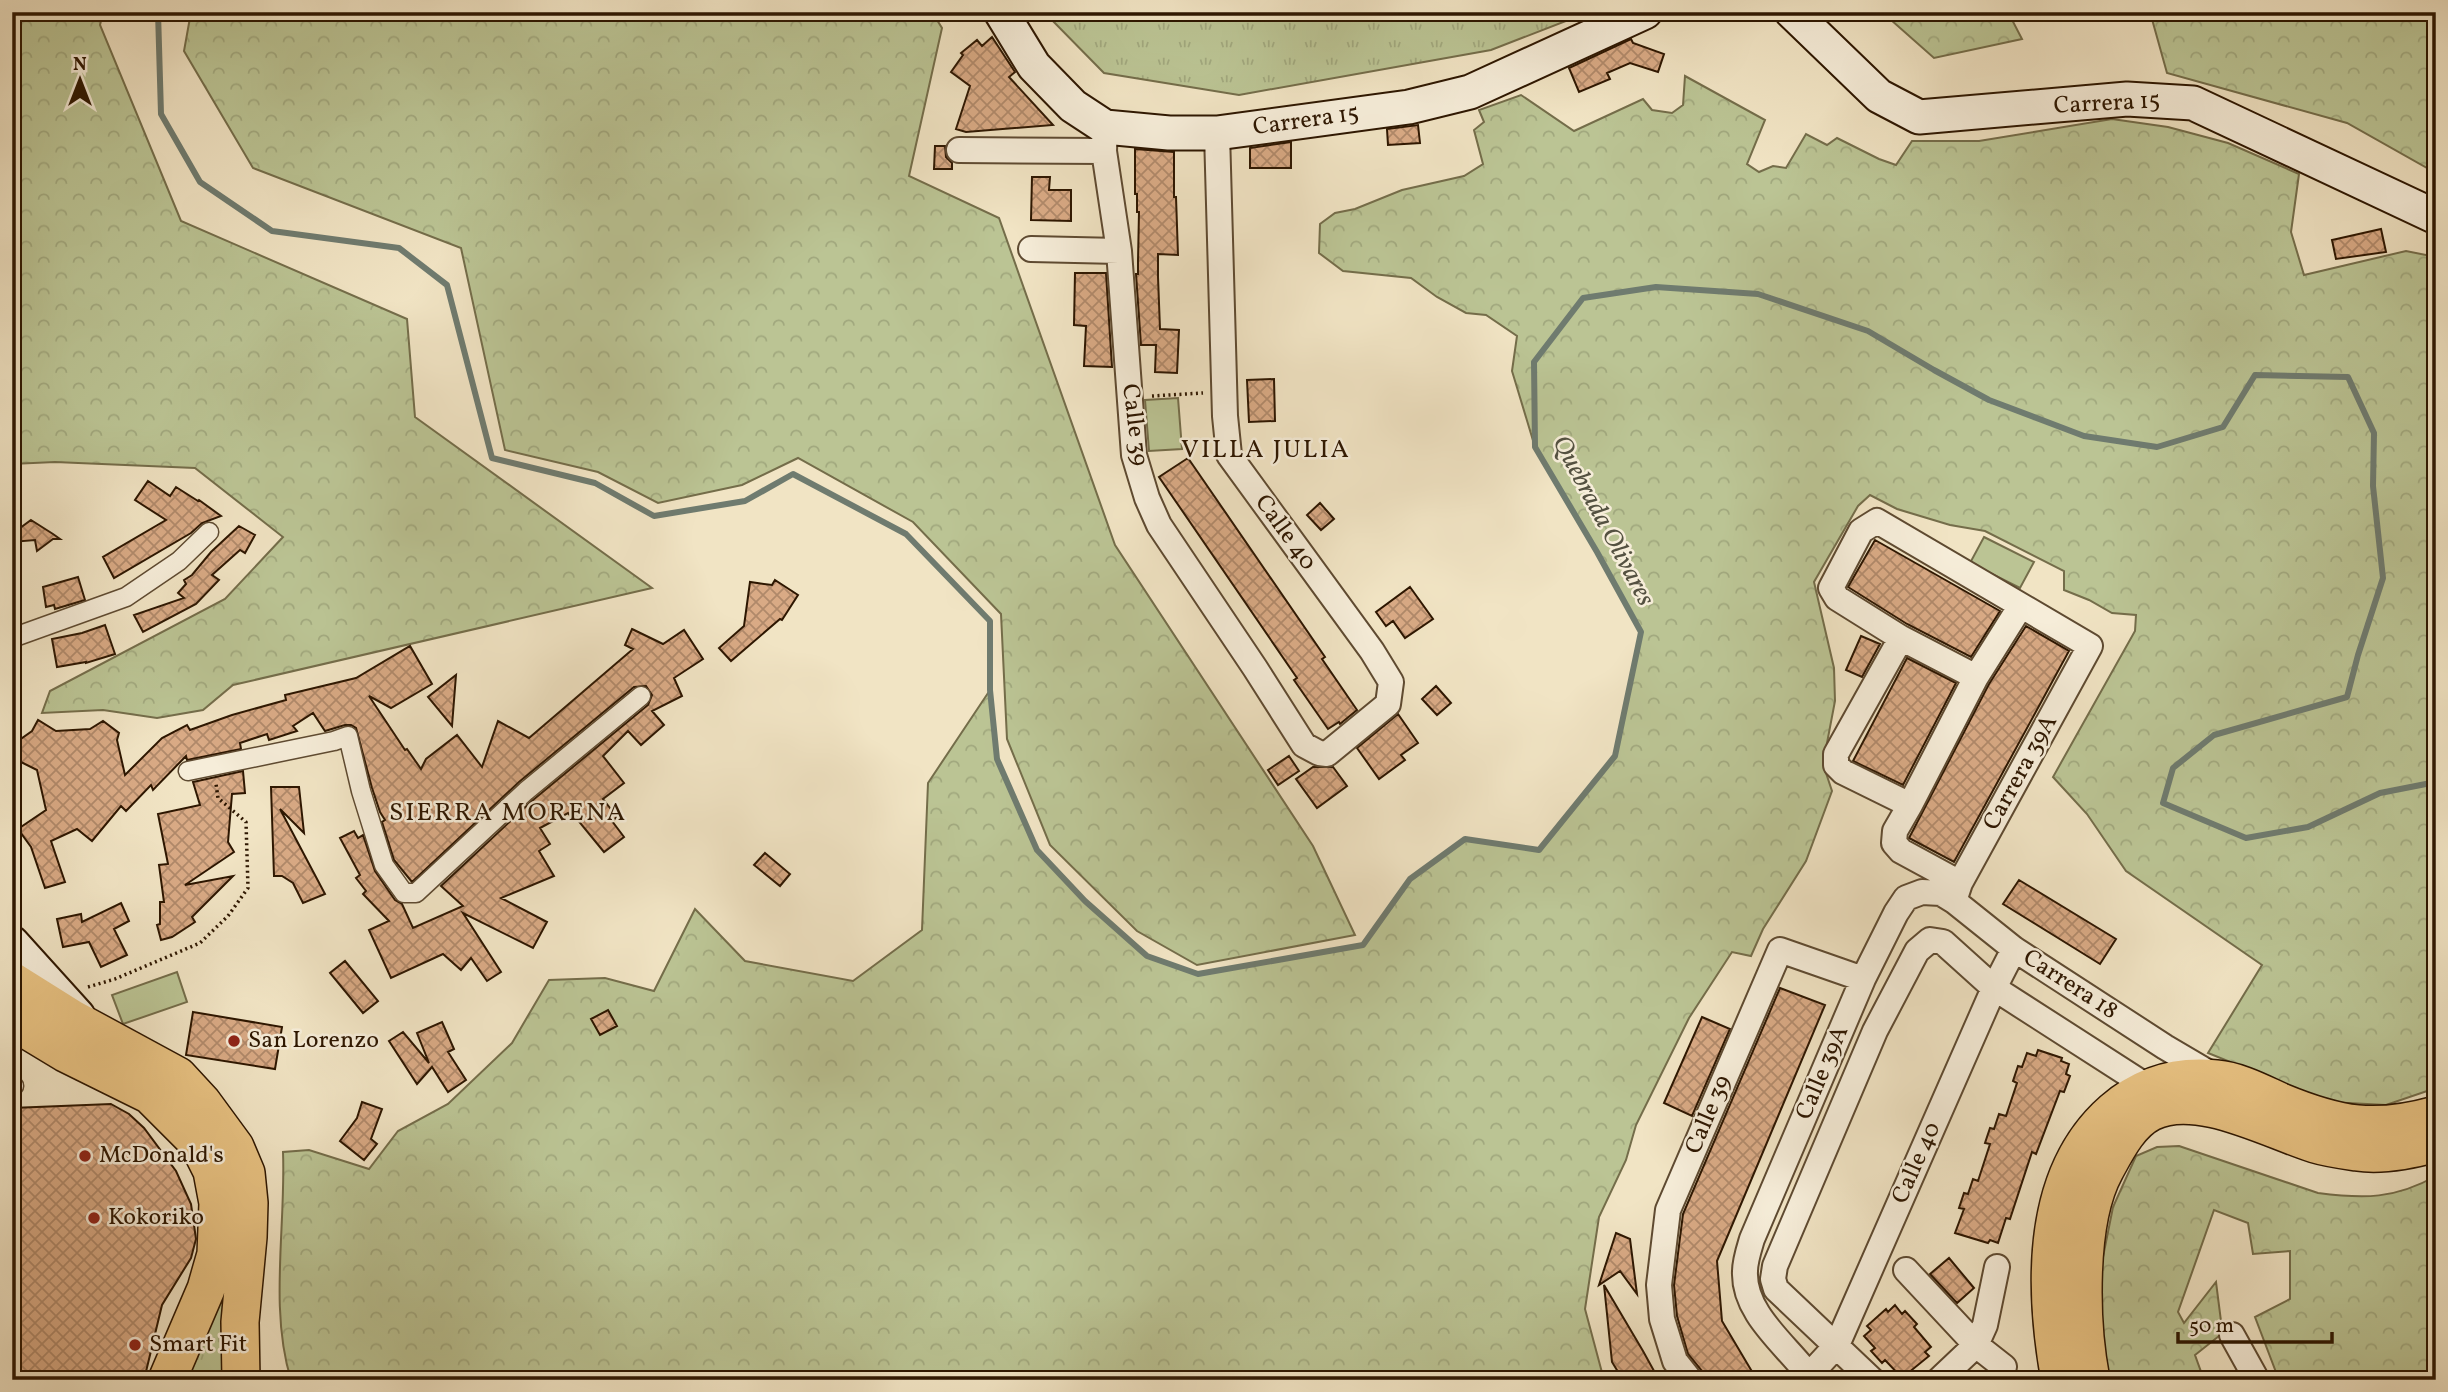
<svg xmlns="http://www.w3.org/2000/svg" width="2448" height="1392" font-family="Vollkorn,serif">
<defs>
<pattern id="grass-tufts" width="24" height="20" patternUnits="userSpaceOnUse" patternTransform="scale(1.75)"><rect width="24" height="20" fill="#bbc494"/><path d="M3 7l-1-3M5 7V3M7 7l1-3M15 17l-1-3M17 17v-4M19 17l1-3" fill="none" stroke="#a1a87e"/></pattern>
<pattern id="forest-crowns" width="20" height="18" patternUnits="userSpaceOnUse" patternTransform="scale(1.75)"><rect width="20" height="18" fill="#bbc494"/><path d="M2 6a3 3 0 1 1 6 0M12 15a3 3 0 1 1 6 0" fill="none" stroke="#a1a87e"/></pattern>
<pattern id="building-cross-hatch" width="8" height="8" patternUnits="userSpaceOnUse" patternTransform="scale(1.75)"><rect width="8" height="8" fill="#d9aa85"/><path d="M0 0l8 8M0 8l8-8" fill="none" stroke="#b0896a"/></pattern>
</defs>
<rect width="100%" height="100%" fill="#f1e4c4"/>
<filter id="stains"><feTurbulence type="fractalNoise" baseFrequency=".00286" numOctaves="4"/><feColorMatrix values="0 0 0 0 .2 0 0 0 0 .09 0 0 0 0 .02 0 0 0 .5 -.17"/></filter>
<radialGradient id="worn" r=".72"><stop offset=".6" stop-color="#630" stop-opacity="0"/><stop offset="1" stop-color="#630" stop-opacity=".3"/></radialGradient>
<!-- grass -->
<path fill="url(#grass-tufts)" stroke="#746d4a" stroke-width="2" d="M1044,12h109l11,3 3,-3h422l-98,38 -252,45 -135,-22z
M229,1210l-4,161 -22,8 -18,1z"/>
<!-- forest -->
<path fill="url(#forest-crowns)" stroke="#746d4a" stroke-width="2" d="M12,12h91l-3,13 81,196 226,98 8,98 237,171 -419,97 -30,25 -46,8 -54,-8 -61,3 8,-22 175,-92 58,-62 -88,-69 -140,-6 -43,2z
M191,12h741l10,16 -33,148 90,42 116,327 198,301 42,89 -158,30 -60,-34 -87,-86 -43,-106 -6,-125 -88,-92 -115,-64 -56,27 -84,18 -60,-31 -93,-22 -44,-202 -208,-80 -69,-117z
M1882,12h126l14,27 -88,19z
M2150,12h286v161l-89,-50 -180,-50z
M1685,76l80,44 -18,44 12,8 14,-6 13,2 20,-34 21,11 10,-7 42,21 17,6 16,-24h67l133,-22 56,8 60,16 71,31 -8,58 13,43 102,-24 30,6v831l-50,17 -57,-3 -121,-49 54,-88 -136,-94 -39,-57 -34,-37 82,-146 1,-16 -24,-2 -23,-13 -25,-10v-19l-79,-40 -35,-6 -53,-16 -27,-14 -12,11 -44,76 20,86 1,33 -12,63 9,27 -26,70 -43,68 -12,27 -19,-4 -43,66 -53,107 -10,35 -27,57 -14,92 19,71h-1313c-22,-71 -5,-154 -8,-228l26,-2 60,19 29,-38 50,-27 64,-61 37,-63 56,-2 49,13 41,-82 50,52 108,20 69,-51 6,-147 62,-93 7,69 40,91 48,51 62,55 51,18 165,-29 47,-66 55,-40 74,11 76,-94 26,-124 -44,-80 -62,-105 -23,-76 5,-35 -31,-21 -20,-2 -29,-16 -26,-19 -68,-7 -24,-18 1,-29 15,-11 20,-4 47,-19 62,-14 19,-12 -9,-34 10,-8 -5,-12 42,-15 53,36 69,-32 9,11 20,3 11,-8z
M2179,1146l139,47c46,6 77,6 118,-17v204h-157l-24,-63 35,-18v-48l-37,3 -5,-31 -34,-13 -36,102 6,11 32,-41 5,39 -2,15 -24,19 9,25h-98l-10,-88 17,-85 23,-51 21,-9z"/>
<!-- pitch -->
<path fill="#bbc494" stroke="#746d4a" stroke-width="2" d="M1178,398l4,51 -33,2 -4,-51z
M1984,537l50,25 -14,26 -50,-25z
M177,972l10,30 -64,22 -11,-29z"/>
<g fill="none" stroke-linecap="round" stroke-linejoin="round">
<!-- stream -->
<path stroke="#6f7b6f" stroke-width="6" d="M158,12l3,102 39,68 72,49 127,17 48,37 45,173 103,25 59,33 91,-15 48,-27 113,60 84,87v69l7,69 40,91 48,51 62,55 51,18 165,-29 47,-66 55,-40 74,11 76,-94 26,-124 -44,-80 -62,-105 -1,-85 49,-64 73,-11 102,7 110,37 66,39 55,30 95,36 73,11 66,-20 32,-52 93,2 26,56 -1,53 10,92 -25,77 -11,42 -133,38 -41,33 -10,35 83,35 62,-11 72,-34 56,-11"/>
</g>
<!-- building -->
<path fill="url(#building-cross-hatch)" stroke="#2d1600" stroke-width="2" d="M992,37l23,35 -6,5 44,48 -87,7 -10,-3 14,-43 -19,-14 12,-17 -2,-2 16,-13 5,6z
M1631,39l2,4 31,11 -6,18 -28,-9 -23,10 3,6 -31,13 -10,-24z
M1418,125l2,18 -32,2 -1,-16z
M1291,142v26h-41v-20z
M935,146h10l1,11 6,6v6h-18z
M1135,149l39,3v45h2l2,58 -20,-1v23l2,52 19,1 -2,43 -22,-1 1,-27h-15l-5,-71h2v-13l1,-49h-2v-18h-2z
M1032,177h18l-1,13h22v31l-40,-1z
M2381,229l5,23 -50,7 -4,-19z
M1075,273h31l6,94 -28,-1 2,-40 -12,-1z
M1274,379l1,42 -26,1 -2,-42z
M1188,458l137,199 -3,2 35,51 -17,14 -1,-2 -11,7 -34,-49 3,-2 -138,-201z
M148,481l22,15 6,-9 22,14 1,-1 22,16 -19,7 -11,10 -77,45 -11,-21 63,-37 -31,-20z
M1320,503l14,16 -13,11 -14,-15z
M31,520l22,14 7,5h-7l-16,12 -2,-11 -23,2v-8z
M239,526l16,9 -10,18 -5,-3 -28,25 7,5 -23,24 -53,28 -9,-17 50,-17 -6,-5 8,-9 -2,-4 8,-5 19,-23z
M1875,540l125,71 -29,46 -64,-33 -59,-37z
M78,577l7,23 -30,9 -1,-4 -8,2 -3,-20z
M775,580l23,15 -16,25 -2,-1 -49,42 -12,-13 25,-22 6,-44 22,3z
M1410,587l23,32 -28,19 -12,-17 -7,5 -10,-14z
M105,625l10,29 -29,9v-1l-29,5 -5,-28 30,-6z
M2026,626l43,25 -115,211 -45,-24 80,-154z
M632,629l31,15 21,-14 19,29 -29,19 8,18 -30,15 12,14 -23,20 -13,-14 -25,25 21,27 -21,16 14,18 -5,4 12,16 -20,15 -27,-33 -3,2 -6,-8 -28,15 10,16 -11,7 15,25 -53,22 46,24 -14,26 -70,-35 38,59 -14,9 -16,-23 -10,12 -18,-16 -52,24 -22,-48 20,-9 -26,-27 3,-3 -10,-13 4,-3 -20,-37 14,-7 4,7 5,-3 12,36 20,29 7,4 11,24 50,-22 -22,-20 92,-86 115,-95 4,-10 -6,-9 -12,1 -115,95 -107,100 -18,-22 -12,-38 3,-2 -5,-8 -8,-24 -16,-60 -5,-3h-6l-20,6 -12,-18 -20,13 4,5 -28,9 -2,-6 -27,9 1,6 -54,11 -1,-4 -33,34 -2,-5 -25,26 -5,-5 -29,35 -15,-12 -26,12 14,41 -20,6 -14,-41 -13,-18 28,-19 -9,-40 -16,-8 -3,-21 14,-10 6,-11 18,11 34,-2 13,-8 16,12 -2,7 8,35 37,-37 25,-13 3,5 42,-15 54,-15 -1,-5 71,-17 54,-32 22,38 -41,24 -22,-12 36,54 2,-1 14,20 5,-10 31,-24 25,32 16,-46 31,17 104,-89 -8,-4z
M1861,636l19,8 -18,33 -16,-7z
M1907,658l49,25 -53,102 -50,-24z
M456,675l-4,51 -24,-29z
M1436,686l15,17 -14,12 -15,-16z
M1398,714l20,29 -17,12 4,5 -26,19 -22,-31z
M1289,756l10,15 -21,14 -10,-15z
M1313,767h20l14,19 -30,22 -21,-29z
M243,771l2,22 -13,1 -4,48 6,10 -49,33 48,-9 -41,41 3,5 -23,15 -11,3 -4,-15 3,-1v-22h4l-5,-37 9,-1 -10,-50 42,-9 -7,-23z
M271,787h28l5,46 -24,-24 45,85 -22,9 -10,-20 -11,-7h-8z
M765,853l25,21 -10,12 -26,-21z
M2019,880l97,59 -16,25 -97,-60z
M121,903l8,18 -15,8 13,26 -26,12 -12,-25 -26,5 -6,-28 24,-5 1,8z
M345,961l33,40 -15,12 -33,-40z
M1780,988l45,17 -108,256 5,60 35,59h-52l-3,-9 -14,-17 -11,-38 -3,-31 9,-71z
M608,1010l9,16 -17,9 -9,-16z
M193,1012l89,15 -7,42 -89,-14z
M1702,1017l28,12 -38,87 -28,-13z
M442,1022l12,27 -6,3 18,28 -18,12 -16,-25 -15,17 -28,-43 14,-9 26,31 -12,-30z
M2038,1050l24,8 -1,3 8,3 -3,10 4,2 -6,16 -4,-1 -24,63 -4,-2 -22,67 -4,-1 -8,25 -8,-3 -2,3 -33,-10 9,-24 -5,-1 5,-15 4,1 5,-15 5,2 12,-37 -5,-1 5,-15 4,1 5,-15 7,2 11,-33 -4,-2 5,-15 4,1 5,-14 9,3z
M362,1102l20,7 -11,30 6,5 -13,16 -24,-19 17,-23z
M111,1104l18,10 15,14 32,43 15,33 5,35 -5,19 -29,47 -18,75h-132v-272z
M1616,1233l14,6 7,55 -17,-23 -21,14z
M1949,1258l25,30 -17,15 -27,-29z
M1604,1285l39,66 16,29h-36l-11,-18z
M1895,1305l7,9 3,-3 12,13 -3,3 17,20 -6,5 4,4 -27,22 -17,-18 -3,3 -11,-12 4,-3 -11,-12 7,-6 -4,-4 19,-17 2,3z"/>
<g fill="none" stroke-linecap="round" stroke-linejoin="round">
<!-- pedestrian casing -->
<g stroke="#5e4a31" stroke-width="21">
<path id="pedestrian" d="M12,638l114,-41 53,-36 30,-29
M188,771l146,-30 14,-5 13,55 23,74 20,28h12l110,-102 115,-95
M12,1086h2"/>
</g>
<!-- minor casing -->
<g stroke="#5e4a31" stroke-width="28">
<path id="minor" d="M1105,127l-1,24 15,100 15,204 13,43 12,27 96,143 49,77 15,8 8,1 61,-50 3,-22 -19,-31 -143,-196 -4,-39 -8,-283
M959,150l145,1
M1031,249l88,2
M1901,638l-65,116v11l7,7 67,33
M1960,883l-59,-32 -7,-8 1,-12 15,-26 66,-128 44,-70
M1954,901l6,-18 130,-237 -213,-125 -16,10 -30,57 6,10 64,40 75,39
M1906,1270l70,75 28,22
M2232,1335l25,45
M1813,1371l24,-26 157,-357 20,-39
M1690,1380l-15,-19 -13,-42 -3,-34 9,-75 112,-260 83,29
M1822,1380l-9,-9 -10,-3c-23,-28 -60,-58 -58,-97 0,-10 4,-22 7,-32l111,-260 33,-66 10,-15 16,-6 19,1 13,8 60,48 151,98 51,30
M1872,1380l-96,-91 -3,-10 2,-13 100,-235 42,-80 13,-11 13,2 51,46 154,99
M1939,1380l37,-35 9,-20 12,-58"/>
</g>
<!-- secondary casing -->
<g stroke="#2d1600" stroke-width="37">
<path id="secondary" d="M1001,12l33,54 39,40 32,21 64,6h48l192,-26 61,-15 175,-80
M1792,12l87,84 40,21 208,-18 66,4 243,114
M12,943l66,73"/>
</g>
<!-- primary casing -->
<g stroke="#2d1600" stroke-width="40">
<path id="primary" d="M12,981l59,37 107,58 24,26 33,45 11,26 3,30 -1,34 -8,85 1,58
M12,1021l53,32 85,42 48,48 14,28 6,32 -2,51 -10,35 -39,91
M2060,1380c-16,-89 -21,-204 53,-269 30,-26 65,-36 103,-32 23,2 45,14 65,23 58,24 94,30 155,13
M2091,1380c-11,-57 -14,-159 14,-210 11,-20 24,-47 46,-58 46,-23 119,18 164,32 13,4 28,6 42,8 26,4 54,-2 79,-9"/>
</g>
<!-- path -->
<path stroke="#2d1600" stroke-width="3.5" stroke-dasharray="2 3.5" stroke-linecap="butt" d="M1152,396l51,-3
M88,987l27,-8 85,-36 28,-27 20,-28 -2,-66 -28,-24 -2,-14"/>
<!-- pedestrian -->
<use href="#pedestrian" stroke="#f6edd9" stroke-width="18"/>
<!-- minor -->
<use href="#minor" stroke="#f6edd9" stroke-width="24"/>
<!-- secondary -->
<use href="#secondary" stroke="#f6edd9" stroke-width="33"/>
<!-- primary -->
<use href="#primary" stroke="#e8c282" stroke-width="37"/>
</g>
<!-- markers -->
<g fill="#8f2418" stroke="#f6edd9" stroke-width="2.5">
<circle cx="234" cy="1041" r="7"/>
<circle cx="85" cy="1156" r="7"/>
<circle cx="94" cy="1218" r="7"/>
<circle cx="135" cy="1345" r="7"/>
</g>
<g text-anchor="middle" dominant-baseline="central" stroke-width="5" stroke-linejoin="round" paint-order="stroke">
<!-- street labels -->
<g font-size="24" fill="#2d1600" stroke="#f6edd9">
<text transform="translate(2107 104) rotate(-3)">Carrera 15</text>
<text transform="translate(1306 121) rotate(-8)">Carrera 15</text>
<text transform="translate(1134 425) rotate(83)">Calle 39</text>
<text transform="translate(1285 533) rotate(54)">Calle 40</text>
<text transform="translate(2021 773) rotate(-61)">Carrera 39A</text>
<text transform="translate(2070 985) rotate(33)">Carrera 18</text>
<text transform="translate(1823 1073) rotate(-67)">Calle 39A</text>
<text transform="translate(1709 1115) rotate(-67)">Calle 39</text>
<text transform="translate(1917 1163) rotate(-66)">Calle 40</text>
</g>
<!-- poi labels -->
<g font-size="24" fill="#2d1600" stroke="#f6edd9" text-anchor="start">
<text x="248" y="1041">San Lorenzo</text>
<text x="99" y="1156">McDonald's</text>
<text x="108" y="1218">Kokoriko</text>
<text x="149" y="1345">Smart Fit</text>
</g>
<!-- neighbourhood labels -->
<g font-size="26" letter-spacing="2" fill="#2d1600" stroke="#f6edd9">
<text x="1266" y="450">VILLA JULIA</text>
<text x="508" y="813">SIERRA MORENA</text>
</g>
<!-- water labels -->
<g font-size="26" font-style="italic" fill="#545141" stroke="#f6edd9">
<text transform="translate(1603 521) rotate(62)">Quebrada Olivares</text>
</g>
</g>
<!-- margin -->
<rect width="2448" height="1392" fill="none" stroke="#f1e4c4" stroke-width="42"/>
<rect x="14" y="14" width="2420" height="1364" fill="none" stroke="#2d1600" stroke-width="3.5"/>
<rect x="21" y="21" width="2406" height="1350" fill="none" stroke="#2d1600" stroke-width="2"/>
<!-- north arrow -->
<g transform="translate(80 80)" stroke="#f6edd9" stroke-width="5" paint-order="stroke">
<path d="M0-5L12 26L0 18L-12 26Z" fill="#2d1600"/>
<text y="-10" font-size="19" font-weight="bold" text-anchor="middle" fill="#2d1600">N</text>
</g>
<!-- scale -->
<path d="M2178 1332v10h154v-10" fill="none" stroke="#2d1600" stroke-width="3.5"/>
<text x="2189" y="1332" font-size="21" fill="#2d1600" stroke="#f6edd9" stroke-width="5" paint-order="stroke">50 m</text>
<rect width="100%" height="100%" filter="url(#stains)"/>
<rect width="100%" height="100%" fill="url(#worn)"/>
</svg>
